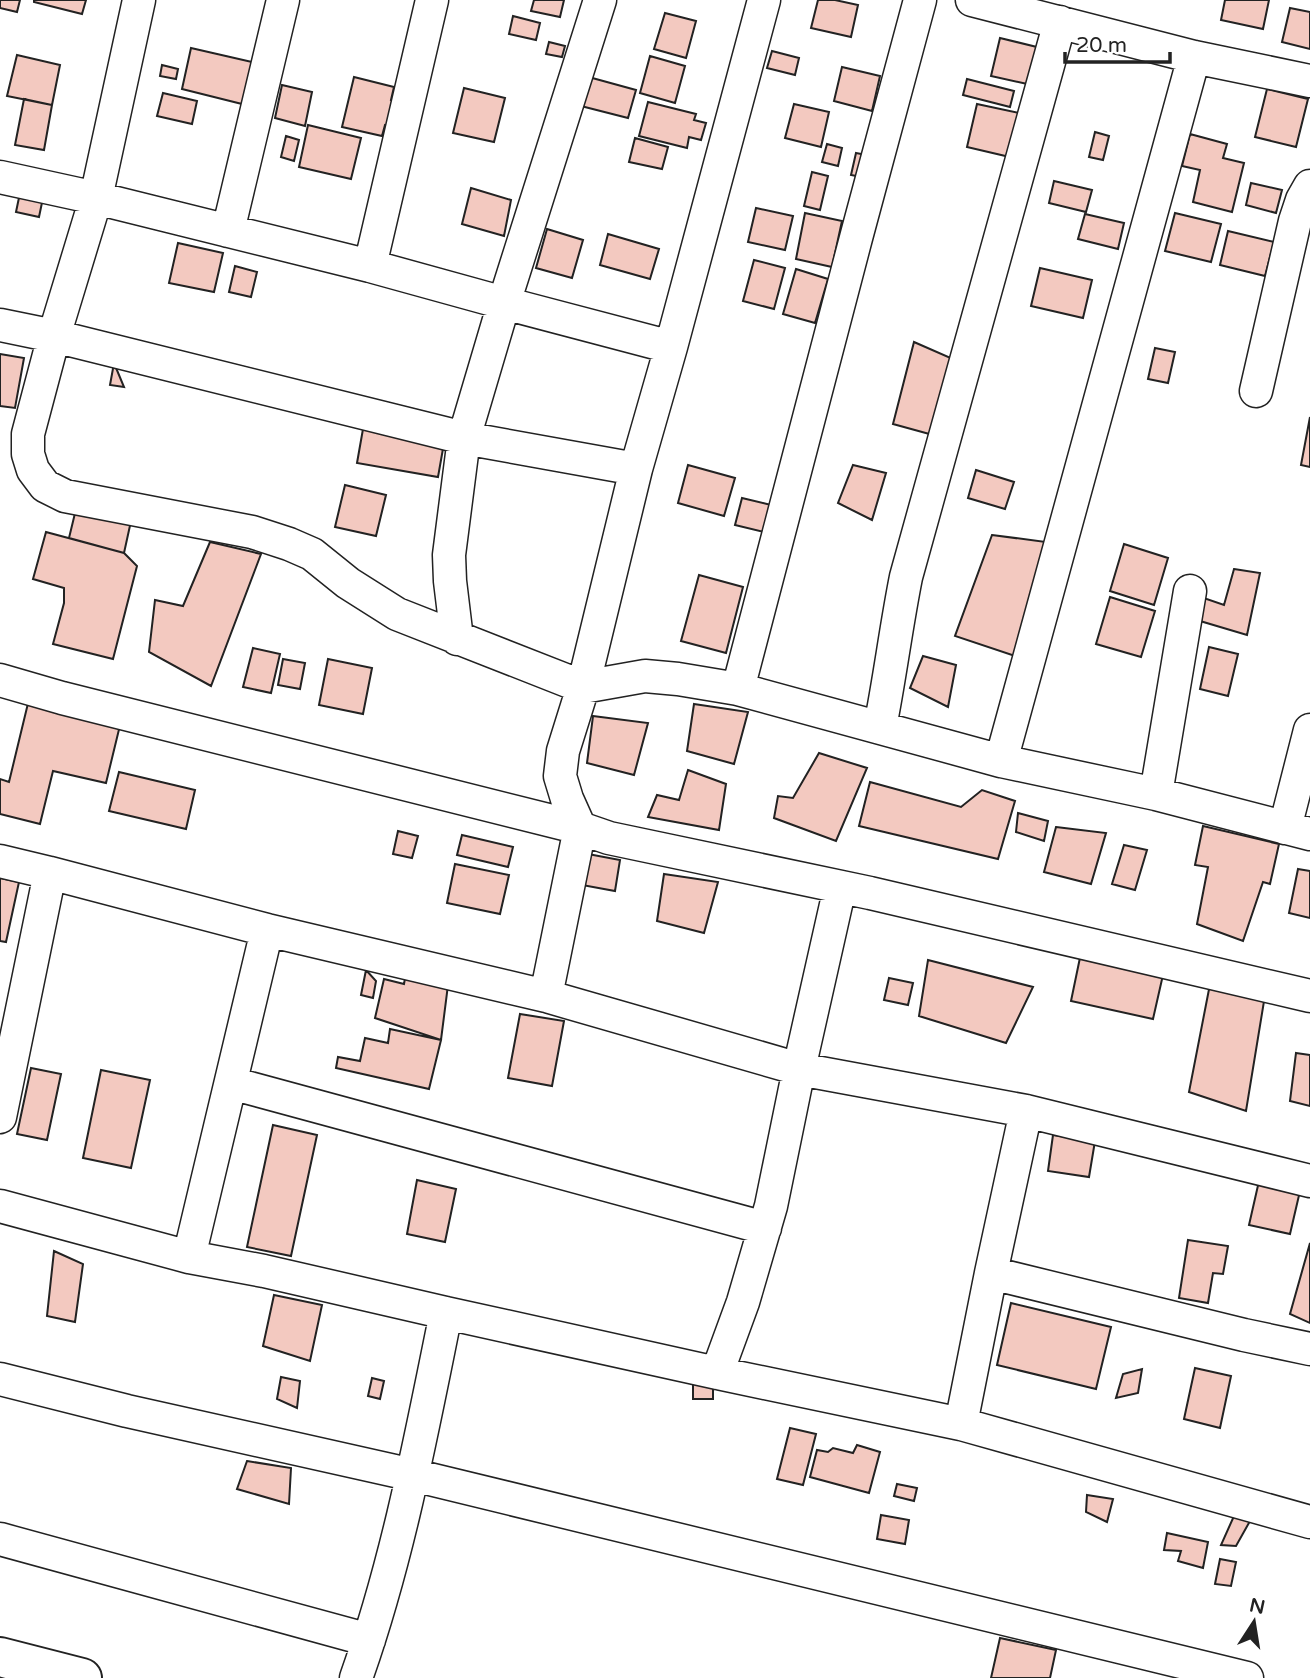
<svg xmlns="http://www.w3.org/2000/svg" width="1310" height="1678" font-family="'Varela Round',sans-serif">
<rect width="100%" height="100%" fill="#fff"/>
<!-- building -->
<path fill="#f3c9c0" stroke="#222" stroke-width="2" d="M0,0h20l-3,12 -17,-4z
M34,0h52l-4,14 -48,-12z
M534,0h30l-4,17 -29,-6z
M818,0h17l23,5 -7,32 -40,-9z
M1225,0h44l-6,29 -42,-9z
M1290,8l20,4v37l-28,-7z
M665,13l31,8 -10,37 -32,-9z
M513,16l27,7 -4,17 -27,-6z
M1000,38l41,10 -9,37 -41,-9z
M549,42l16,4 -3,11 -16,-3z
M191,48l61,14 -10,42 -60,-15z
M772,51l27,7 -4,17 -28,-7z
M17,55l43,10 -8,40 -45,-9z
M650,56l35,10 -10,37 -35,-10z
M162,65l16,4 -2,10 -16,-3z
M842,67l38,9 -8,35 -38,-10z
M585,76l51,14 -8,28 -51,-13z
M354,77l40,10 -3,13 13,3 -6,26 -13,-4 -3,11 -40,-9z
M967,79l47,12 -4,16 -47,-12z
M282,85l30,7 -7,34 -30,-8z
M464,88l41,10 -11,44 -41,-9z
M1267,89l41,10 -12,48 -41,-10z
M163,93l34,8 -5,23 -35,-8z
M24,99l28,6 -8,45 -29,-5z
M648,102l48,12 -2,6 12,3 -5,17 -12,-3 -2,11 -48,-12z
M794,104l35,8 -8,35 -36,-9z
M977,104l47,10 -10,44 -47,-11z
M308,125l53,13 -10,41 -52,-12z
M1095,132l14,4 -6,24 -14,-3z
M1190,134l37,10 -4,14 21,5 -12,49 -39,-10 7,-32 -18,-4z
M286,136l13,4 -5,21 -13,-4z
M635,138l33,9 -6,22 -33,-7z
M827,144l15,4 -4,18 -16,-4z
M856,153l16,3 -5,22 -16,-3z
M812,172l16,4 -8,34 -16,-4z
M1054,181l38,9 -6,22 -37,-9z
M1251,183l31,7 -6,23 -30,-8z
M21,188l23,5 -5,24 -23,-5z
M471,188l40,12 -7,36 -42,-12z
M756,208l37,8 -8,34 -37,-8z
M805,213l37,8 -10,46 -36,-8z
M1175,213l46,11 -10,38 -46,-11z
M1085,214l39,9 -6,26 -40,-10z
M547,229l36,11 -11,38 -36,-10z
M1228,231l46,11 -9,34 -45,-11z
M608,234l51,15 -9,30 -50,-14z
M178,243l45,10 -9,39 -45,-9z
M754,260l31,8 -11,41 -31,-8z
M235,266l22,6 -6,25 -22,-5z
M1040,268l52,12 -9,38 -52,-12z
M796,269l32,10 -13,44 -32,-9z
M914,342l39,17 -20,76 -40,-11z
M1155,348l20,4 -7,31 -20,-4z
M0,354l24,4 -9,50 -15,-2z
M114,363l10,24 -14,-2z
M1310,417v50l-9,-2z
M363,429l81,14 -6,34 -81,-14z
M688,465l47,13 -11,38 -46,-13z
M853,465l33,8 -14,47 -34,-17z
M976,470l38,12 -9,27 -37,-11z
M345,485l41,10 -10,41 -41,-9z
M742,498l29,7 -7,27 -29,-7z
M76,509l55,12 -7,32 -55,-15z
M46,532l78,21 13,13 -24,93 -60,-15 11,-41v-15l-31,-9z
M992,535l54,7 -31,114 -60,-20z
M210,542l51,12 -50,132 -62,-34 6,-52 28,6z
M1124,544l44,14 -14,47 -44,-14z
M1234,569l26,4 -13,62 -57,-17 8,-22 26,9z
M699,575l44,12 -17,66 -45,-12z
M1110,597l45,14 -14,46 -45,-13z
M1209,647l29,7 -10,42 -28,-7z
M253,648l27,6 -9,39 -28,-6z
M923,656l33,9 -8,42 -38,-19z
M283,659l22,4 -5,26 -22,-4z
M328,659l44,9 -9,46 -44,-9z
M30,695l92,22 -16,66 -53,-12 -13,53 -40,-10v-35l9,3z
M694,704l54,8 -14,52 -47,-13z
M593,716l55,7 -14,52 -47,-12z
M819,753l48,15 -31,73 -62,-23 4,-22 15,2z
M688,770l38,14 -7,46 -71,-13 9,-22 22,5z
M119,772l76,18 -9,39 -77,-18z
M870,782l91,25 21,-17 33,11 -17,58 -139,-33z
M1018,813l30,8 -4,20 -28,-9z
M1203,826l76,18 -9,40 -7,-2 -20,59 -46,-17 11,-57 -13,-2z
M1056,827l50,6 -15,51 -47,-12z
M398,831l20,5 -6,22 -19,-4z
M462,835l51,12 -5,20 -51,-12z
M1124,845l23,5 -12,40 -23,-6z
M588,854l32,6 -5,31 -33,-6z
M455,864l54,11 -9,39 -53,-11z
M1298,869l12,2v47l-21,-5z
M664,874l54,8 -14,51 -47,-12z
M0,878l19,4 -13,60 -6,-1z
M1082,948l83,18 -12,53 -82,-18z
M928,960l105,27 -27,56 -87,-27z
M366,970l10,11 -3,17 -12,-3z
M406,973l42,12 -7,55 -66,-22 9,-39 20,5z
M889,978l24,5 -5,22 -24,-5z
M1211,979l55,10 -20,122 -57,-19z
M520,1014l44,7 -12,65 -44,-8z
M390,1029l51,11 -12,49 -93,-21 2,-11 22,4 5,-23 23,5z
M1296,1053l14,2v51l-20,-5z
M31,1068l30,6 -14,66 -30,-6z
M101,1070l49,10 -19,88 -48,-10z
M273,1125l44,10 -26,121 -44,-9z
M1053,1135l42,6 -6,36 -41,-6z
M417,1180l39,9 -11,53 -38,-8z
M1259,1181l41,10 -10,43 -41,-9z
M1188,1240l40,6 -5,28 -10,-1 -5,30 -29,-5z
M1310,1243v80l-20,-9z
M54,1251l29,13 -8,58 -28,-6z
M274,1295l48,10 -12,56 -47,-15z
M1011,1303l100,24 -15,62 -99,-24z
M1195,1368l36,8 -11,52 -36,-9z
M1142,1369l-4,24 -22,5 7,-24z
M281,1377l19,4 -3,27 -20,-9z
M372,1378l12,3 -4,18 -12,-3z
M693,1382l20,1v16h-20z
M790,1428l26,6 -13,51 -26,-6z
M857,1445l23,7 -11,41 -59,-16 7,-27 11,2 5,-4 20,5z
M247,1461l44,7 -2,36 -52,-15z
M897,1484l20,4 -3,13 -20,-5z
M1087,1495l26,4 -6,23 -21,-10z
M881,1515l28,5 -4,24 -28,-5z
M1234,1516l16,5 -14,25 -15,-1z
M1167,1533l41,9 -5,26 -25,-7 3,-10 -17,-1z
M1220,1559l16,3 -5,24 -16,-2z
M1000,1638l56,12 -6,28h-59z"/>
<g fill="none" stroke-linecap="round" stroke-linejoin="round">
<!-- street casing -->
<g stroke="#222" stroke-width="35">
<path id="street" d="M139,0l-43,198 -42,138 -26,98v20l5,16 12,16 20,10 187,36 37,12 23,10 36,29 49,31 186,73 62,-11 33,3 60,10 263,72 155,33 154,40
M972,0l222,57 116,24
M0,177l96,21 274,68 134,37 167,44
M228,231l55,-231
M370,266l62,-266
M0,325l54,11 410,102 172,31 35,-122 93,-347
M1256,391l39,-170 7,-21 8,-14
M457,639l-7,-58 -1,-26 15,-117 40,-135 96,-303
M0,680l62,18 518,130
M738,689l118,-451 64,-238
M880,727c10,-50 16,-100 26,-150l154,-555
M1001,761l193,-704
M1156,794l34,-203
M580,828l-13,-29 -7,-23 3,-25 20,-64 53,-218
M1285,828l25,-98
M0,861l50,12
M840,887l-41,182 -253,-73 34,-168 29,10 261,55 440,103
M231,1083l534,145
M0,1117l50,-244 217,57
M0,1206l189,51
M991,1273l35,-162
M446,1313l-182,-42 -75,-14 78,-327 279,66
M717,1373l26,-71 28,-96 28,-137 227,42 284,70
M0,1379l127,32 286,64 834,203
M961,1424l30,-151 253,62 66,14
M0,1539l369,101
M356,1678c42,-118 65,-242 90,-365l271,60 244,51 349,98"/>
</g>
<!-- highway casing -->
<g stroke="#222" stroke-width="42">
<path id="highway" d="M0,1657l82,21"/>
</g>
<!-- street -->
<use href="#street" stroke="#fff" stroke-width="32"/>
<!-- highway -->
<use href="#highway" stroke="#fff" stroke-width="38"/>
</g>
<!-- north arrow -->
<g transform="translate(1254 1622) rotate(12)" stroke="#ffffff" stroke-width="5" paint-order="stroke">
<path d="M0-5L12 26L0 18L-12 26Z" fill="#222222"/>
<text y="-10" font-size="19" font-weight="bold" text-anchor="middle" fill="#222222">N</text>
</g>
<!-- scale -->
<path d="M1065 52v10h105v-10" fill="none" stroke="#222222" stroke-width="3.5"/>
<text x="1076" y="52" font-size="21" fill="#222222" stroke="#ffffff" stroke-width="5" paint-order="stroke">20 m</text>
</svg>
